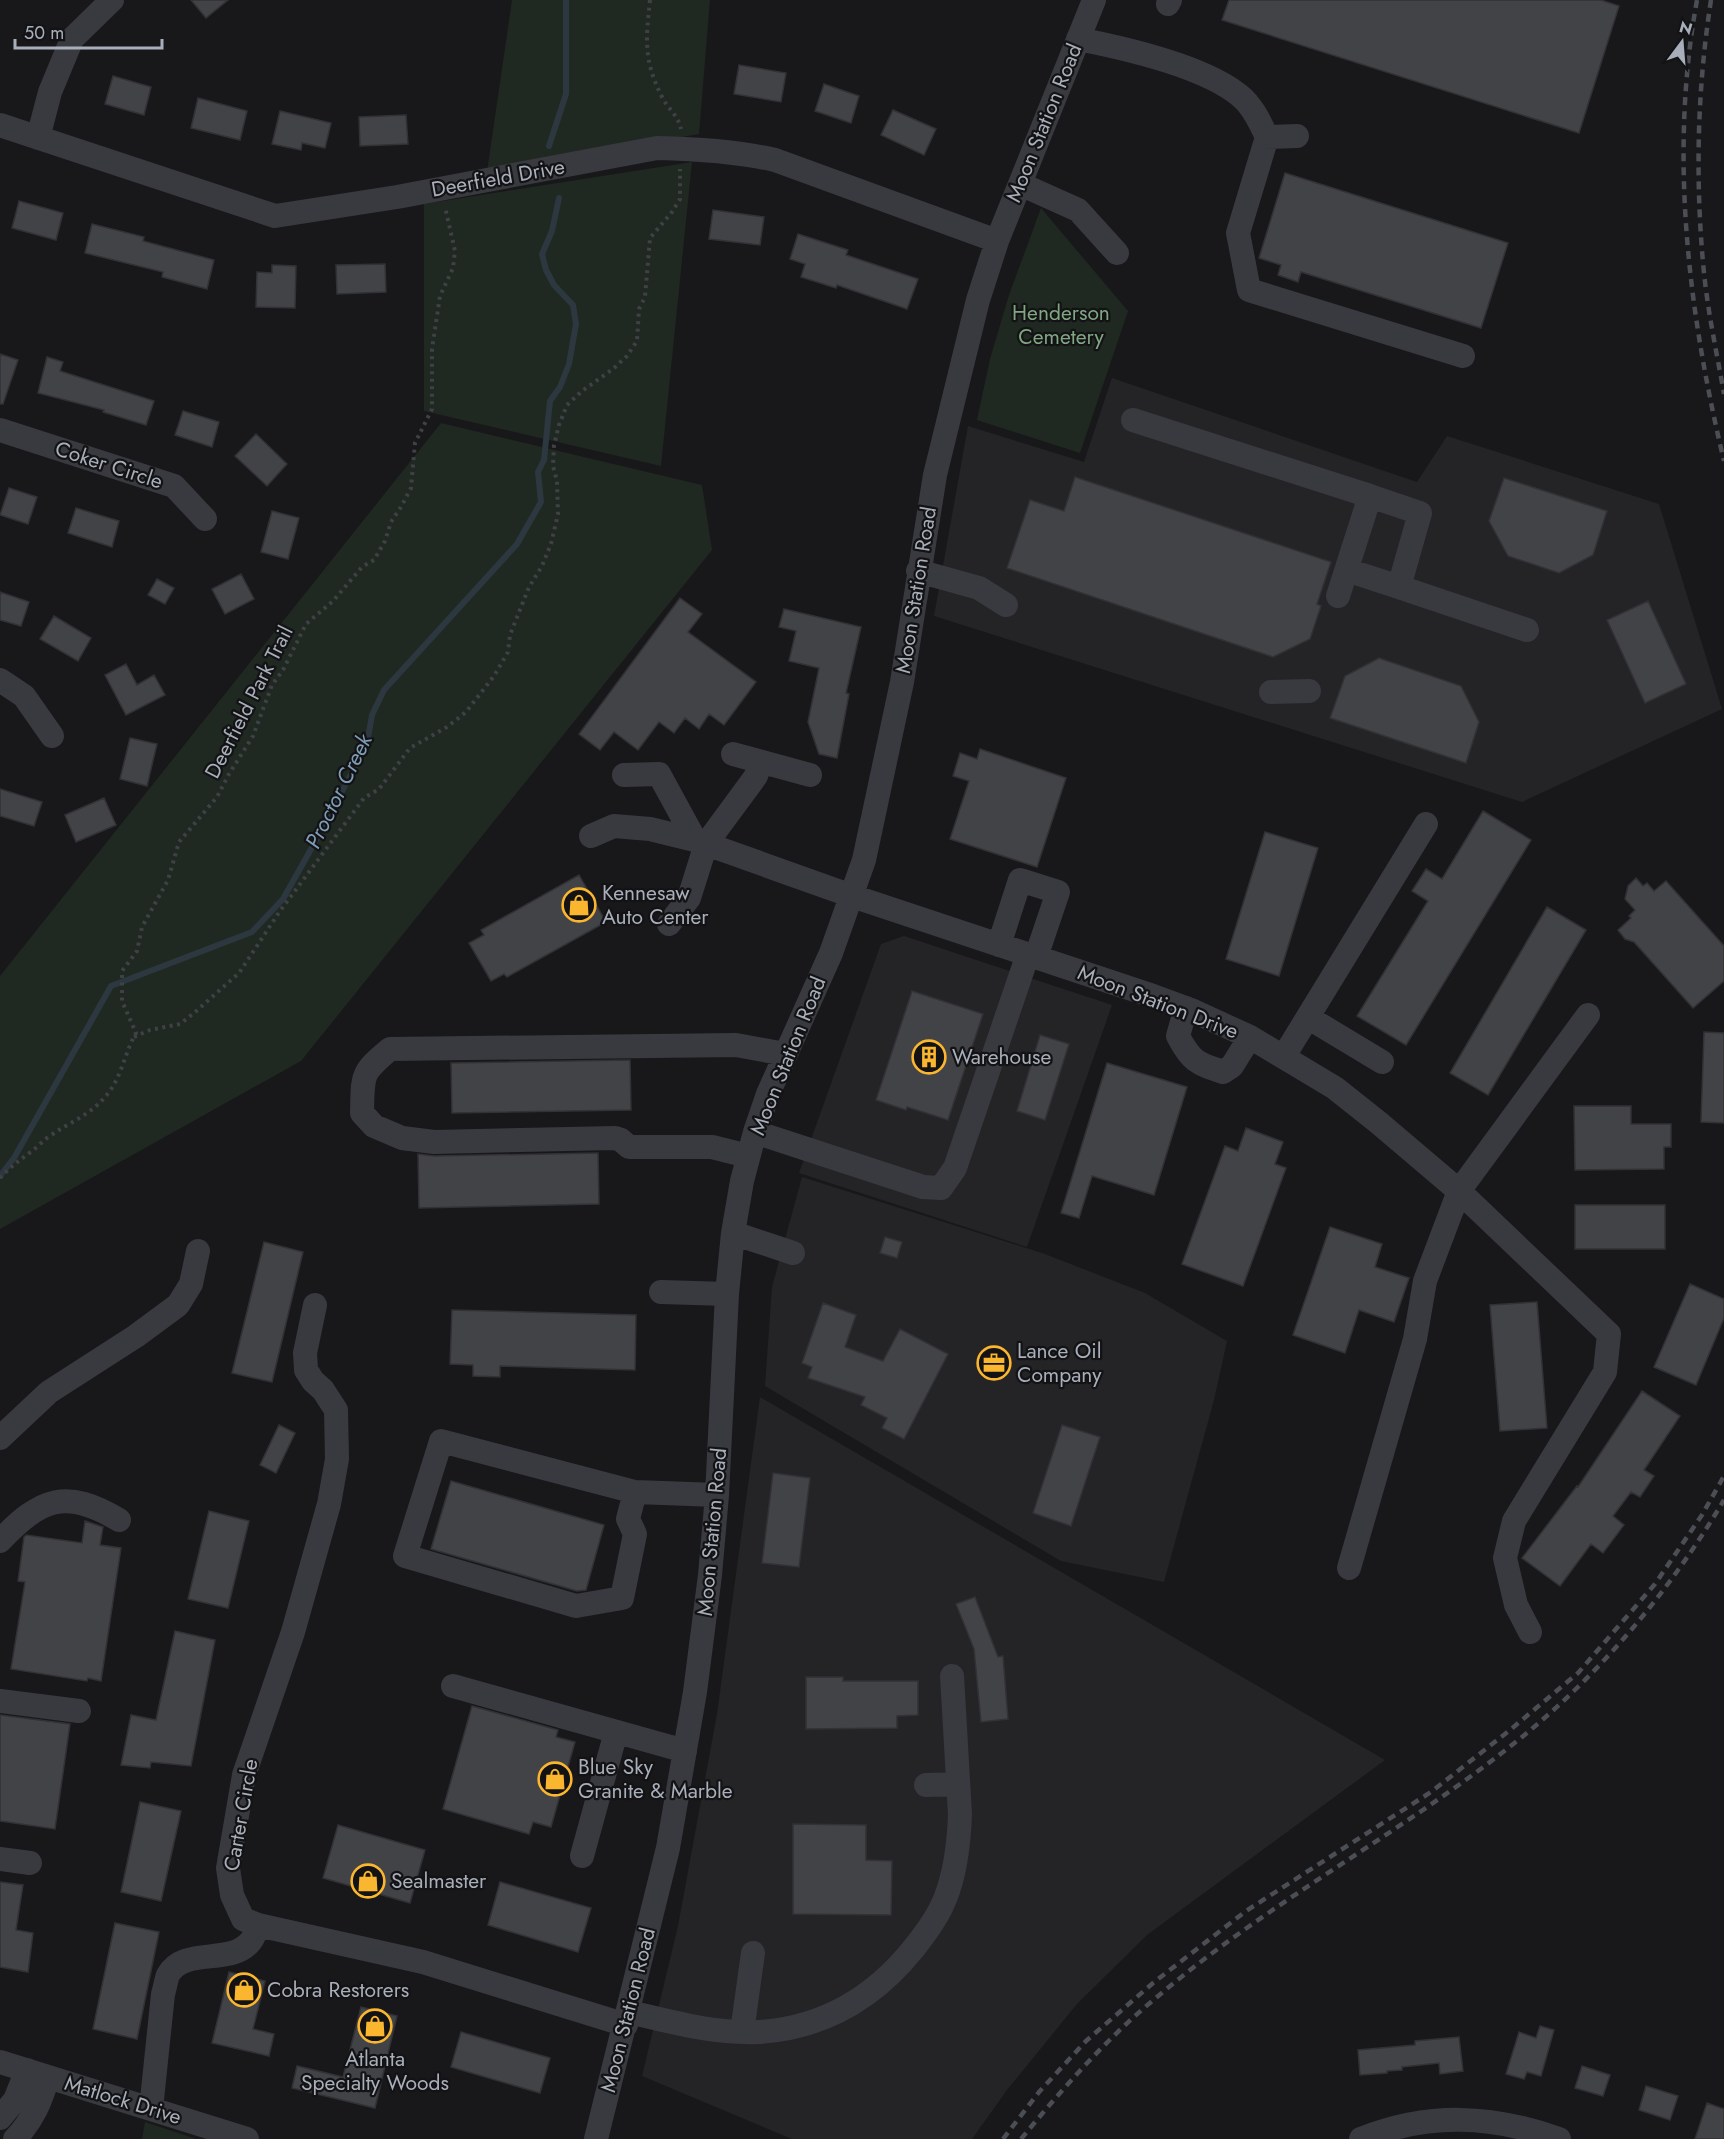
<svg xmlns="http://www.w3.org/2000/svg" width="1724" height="2139" font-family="Jost,sans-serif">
<rect width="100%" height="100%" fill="#18181a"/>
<!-- built -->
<path fill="#242427" d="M1112,378l305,104 30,-46 212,68 63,205 -200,93 -588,-186 34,-190 116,36z
M904,936l208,69 -85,242 -228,-74 82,-229z
M802,1177l243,77 100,39 82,48 -13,59 -50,182 -103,-21 -296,-175 7,-99z
M760,1397l625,363 -238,175 -70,69 -70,86 -35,49h-180l-150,-63 36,-150 39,-212z"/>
<!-- green -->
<path fill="#1f2921" d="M512,0h198l-11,134 -212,38z
M692,162l-31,304 -237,-55v-207z
M1041,208l87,103 -48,142 -103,-33 13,-61 19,-64z
M441,423l261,62 10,65 -411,511 -301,168v-253z
M145,2122l51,17h-54z"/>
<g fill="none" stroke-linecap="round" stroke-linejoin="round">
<!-- stream -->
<path stroke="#2d373f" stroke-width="6" d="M549,146l17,-52v-94
M0,1176l14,-18 97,-172 141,-54 31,-33 45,-80 28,-55 12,-26 4,-23 12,-25 133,-146 24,-42 -3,-30 6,-12 6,-59 10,-14 9,-23 7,-40 -3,-19 -19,-20 -8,-15 -4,-16 10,-23 7,-33"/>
</g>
<!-- building -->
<path fill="#424347" stroke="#323236" stroke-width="1.5" d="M191,0h37l-22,18z
M1229,0h372l18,6 -40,127 -357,-113z
M739,65l47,8 -5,29 -47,-8z
M113,76l38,11 -7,28 -39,-11z
M824,84l35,12 -8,27 -36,-12z
M198,98l49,13 -7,29 -49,-12z
M893,110l43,19 -12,26 -43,-20z
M280,111l51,12 -6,25 -23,-5 -1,7 -29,-6z
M406,115l2,29 -48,2 -1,-29z
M1285,173l223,70 -27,85 -180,-56 -3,10 -20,-7 3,-10 -22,-7z
M19,201l44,12 -7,27 -44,-12z
M713,210l51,7 -4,28 -51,-6z
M92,224l52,13 -1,4 71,19 -7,29 -45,-12 1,-5 -78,-19z
M798,234l50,16 -2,5 72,24 -11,30 -70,-24 -1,3 -35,-11 4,-13 -15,-5z
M385,264l1,28 -49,2 -1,-29z
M272,265l24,1 -1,42 -39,-1 1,-35 15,1z
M0,354l18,6 -15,44h-3z
M47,357l16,5 -3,9 94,30 -8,24 -43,-13 1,-2 -66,-17z
M183,411l36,11 -7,25 -37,-12z
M256,434l31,30 -20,22 -32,-30z
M1075,477l256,85 -14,42 4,2 -11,33 -37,18 -266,-89 23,-68 34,11z
M1504,478l103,33 -14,44 -34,18 -51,-17 -19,-35z
M9,488l28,9 -9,27 -28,-9z
M76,508l43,13 -7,26 -44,-14z
M272,511l27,7 -11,41 -27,-7z
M241,574l13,25 -29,15 -13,-25z
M157,579l17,9 -9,16 -17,-9z
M0,592l29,10 -8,24 -21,-6z
M680,598l22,16 -14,18 68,50 -32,43 -15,-11 -10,15 -14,-11 -11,15 -15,-11 -21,28 -24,-18 -14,18 -21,-16z
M1648,601l38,83 -41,19 -38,-83z
M784,609l77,18 -15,66 3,1 -12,64 -18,-4 -11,-32 11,-54 -30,-7 7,-30 -17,-4z
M54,616l37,22 -13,23 -38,-22z
M1379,658l82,28 18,36 -13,41 -136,-45 15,-42z
M126,664l11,21 17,-10 11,20 -39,20 -21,-40z
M130,738l27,6 -10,42 -27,-7z
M980,749l86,29 -29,89 -87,-28 19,-58 -16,-5 7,-23 17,6z
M0,789l42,13 -8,24 -34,-10z
M104,798l12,27 -40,17 -11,-27z
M1483,811l48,29 -125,205 -49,-29 71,-115 -16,-10 14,-22 16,10z
M1265,832l53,16 -39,128 -53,-17z
M579,875l27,47 -99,55 -3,-3 -13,7 -22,-38 15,-8 -3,-5z
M1636,878l7,8 4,-3 7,8 12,-10 58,65v35l-31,27 -59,-66 -9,-3 -7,-9 13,-12 -2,-2 6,-6 -10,-11 3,-13z
M1547,907l39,23 -98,165 -38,-22z
M912,991l71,23 -35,106 -41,-13 -1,3 -30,-10z
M1704,1032l20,1v90l-23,-1z
M1040,1035l29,9 -24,76 -28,-9z
M630,1060l1,50 -179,3 -1,-50z
M1107,1063l80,24 -33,108 -62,-19 -13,42 -18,-5z
M1574,1106h57v18h40v23h-7v22l-89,1z
M1246,1128l37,14 -8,22 11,4 -43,118 -61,-22 43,-118 13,5z
M598,1153l1,51 -180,4 -1,-54 16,2z
M1575,1205h90v44h-90z
M1330,1227l52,17 -7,23 34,11 -15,44 -35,-12 -14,43 -52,-18z
M885,1237l17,5 -5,16 -17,-5z
M264,1242l39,10 -31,130 -40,-9z
M1690,1284l34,15v19l-28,67 -42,-18z
M1537,1302l10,126 -47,3 -10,-126z
M823,1303l33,12 -11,32 38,14 17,-32 48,25 -44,85 -22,-11 5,-10 -26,-13 4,-8 -57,-19 4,-11 -10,-4z
M452,1310l184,5 -1,55 -135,-4v11l-27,-1v-11l-23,-1z
M1642,1391l38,25 -36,54 10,6 -14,21 -9,-5 -18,24 11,9 -21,28 -12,-9 -31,42 -38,-28 55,-72 1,1z
M279,1425l16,8 -19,40 -16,-8z
M1062,1425l38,12 -29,89 -38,-13z
M773,1473l37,5 -11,89 -37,-4z
M451,1481l153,44 -18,65 -9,1 -146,-42z
M209,1511l40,10 -21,87 -40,-9z
M85,1521l18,6 -3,18 21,3 -20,133 -13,-3 -1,3 -76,-12 14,-87 -7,-1 6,-44 2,-2 56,8z
M975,1597l23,60 5,-1 5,63 -27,3 -7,-73 -18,-45z
M175,1631l40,9 -24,126 -40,-4 -1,6 -29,-3 10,-50 25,5z
M806,1677h37v4h75v34l-21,1v12l-91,1z
M472,1706l86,24 -2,7 19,5 -24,85 -18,-5 -4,12 -86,-25z
M0,1715l70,9 -15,105 -55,-8z
M140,1802l41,9 -20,90 -40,-9z
M793,1824l73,1v35l26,1 -1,54 -98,-1z
M338,1825l87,25 -15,53 -87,-25z
M0,1882l23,3 -7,45 17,3 -5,39 -28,-5z
M500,1882l91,26 -13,44 -90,-27z
M115,1923l44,9 -22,107 -44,-10z
M229,1972l36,9 -12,48 21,5 -5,22 -57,-13z
M361,2007l36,9 -22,92 -83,-20 5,-22 46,11z
M1540,2026l14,4 -13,46 -14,-4 -3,7 -18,-5 13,-42 17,6z
M461,2032l89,26 -10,35 -89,-26z
M1459,2037l4,34 -23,3 -1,-11 -37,4v3l-15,1v2l-27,2 -2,-25 57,-5v-4z
M1582,2066l28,9 -7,21 -28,-8z
M1646,2086l32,10 -8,24 -31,-10z
M1707,2103l17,6v30h-29z"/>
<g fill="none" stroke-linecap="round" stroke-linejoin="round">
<!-- path -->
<path stroke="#3f4146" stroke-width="4" stroke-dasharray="3 4.5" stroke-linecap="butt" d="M650,0c-4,40 -7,59 12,97 6,12 16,18 19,32
M134,1037l16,-7 30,-6 14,-11 45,-40 41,-62 84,-113 15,-9 31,-41 37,-21 19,-15 28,-36 14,-24 2,-17 19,-48 13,-21 9,-22 7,-30 -1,-33 -4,-15 1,-21 5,-20 8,-20 15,-14 31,-22 14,-13 10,-15 2,-32 6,-12 5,-59 22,-26 8,-13v-30
M0,1178c10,-11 20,-18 32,-27 6,-4 11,-11 18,-15 21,-15 42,-21 59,-44 13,-17 16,-40 27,-59l-14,-32v-30l15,-20 5,-24 26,-47 11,-38 38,-45 12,-23 24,-38 19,-51 11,-15 23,-46 27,-23 29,-34 12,-7 11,-19 6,-19 10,-15 10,-19 4,-45 17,-34v-60l8,-53 13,-28 2,-17 -10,-44"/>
<!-- minor -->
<path stroke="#393a3f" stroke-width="24" d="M1168,4l2,-4
M1078,39c46,9 125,27 161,56 13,10 21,27 28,42l-29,96 11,57 214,66
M0,125l275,91 122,-19 260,-49c39,1 79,3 118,12l222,81
M1267,137l30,-1
M38,138l12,-46 22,-53 40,-39
M1020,184l58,26 39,43
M1133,420l237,76 -32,100
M0,430l174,56 31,33
M1347,570l52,17 21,-74 -50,-17
M918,571l61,17 27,17
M1399,587l128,43
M0,680l24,16 28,40
M1271,692l38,-1
M733,754l77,21
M624,775l35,-1 36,66
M591,836l23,-10 36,3 45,11 157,56 301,100 38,14 59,27 85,51 44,35 80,68 150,143 -4,38 -91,149 -9,37 11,47 14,27
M669,924l20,-26 17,-54 50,-68 4,-13
M999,945l21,-65 38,12 -22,65
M1186,1008l-8,28c13,25 18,27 45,36l9,-6 18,-29
M1309,1018l73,44
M1284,1056l142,-232
M755,1132l168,55 18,1 14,-20 73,-214
M748,1156l-36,-9h-83l-8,-7 -6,-2 -181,4 -32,-4 -28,-12 -12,-13c1,-38 -2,-39 28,-64l346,-4 49,9
M733,1233l60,20
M661,1292l66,2
M315,1305l-10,48 1,17 7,11 10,9 13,20 1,49 -8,45 -36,128 -49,143 -16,93 4,27 11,24 15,6 165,37 203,63
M0,1438l49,-46 87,-56 42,-31 13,-21 7,-33
M635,1492l-7,27 7,15 -13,64 -46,8 -171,-50 36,-115 194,51 82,3
M0,1541c41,-43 66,-53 119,-21
M1349,1568l66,-229 10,-58 34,-90 129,-176
M453,1686l232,65
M0,1701l79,10
M926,1785l32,-1
M582,1856l34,-124
M0,1859l30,4
M629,2012c43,10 85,22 130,20 64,-4 115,-34 155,-84 12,-15 24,-31 31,-49 11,-27 14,-57 15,-85l-8,-138
M742,2032l11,-79
M0,2062l247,77
M151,2109l12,-115c2,-6 3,-14 5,-19 16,-29 62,-9 82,-33 4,-4 6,-12 8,-17
M0,2118l15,-18 12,-30
M15,2139c18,-19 26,-38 33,-62
M596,2139l72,-291 27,-156 15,-117 7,-80 10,-201 6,-61 9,-52 13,-49 13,-38 63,-141 33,-93 38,-178 33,-207 43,-175 19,-59 97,-241
M1361,2139c68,-27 130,-24 198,0"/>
<!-- rail -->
<path stroke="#4b4e54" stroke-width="4.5" stroke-dasharray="8 6" stroke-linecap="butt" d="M1697,0c-28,153 -9,311 27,461
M1711,0c-14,90 -16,182 -7,273 4,40 13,81 20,121
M1003,2139l36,-47 47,-51 67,-58 93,-72 185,-119 79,-62 68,-57 77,-89 47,-69 22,-39
M1021,2139c42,-51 85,-100 136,-142 114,-97 249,-166 365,-260 81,-66 149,-148 202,-237"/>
</g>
<!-- icons -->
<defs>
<g id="shop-ring" transform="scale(1.725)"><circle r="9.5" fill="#131315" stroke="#fbb62f" stroke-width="1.5"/><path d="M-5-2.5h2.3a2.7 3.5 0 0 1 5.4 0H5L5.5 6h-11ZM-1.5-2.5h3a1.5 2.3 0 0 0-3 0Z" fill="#fbb62f"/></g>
<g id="building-ring" transform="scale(1.725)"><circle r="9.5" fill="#131315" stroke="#fbb62f" stroke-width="1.5"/><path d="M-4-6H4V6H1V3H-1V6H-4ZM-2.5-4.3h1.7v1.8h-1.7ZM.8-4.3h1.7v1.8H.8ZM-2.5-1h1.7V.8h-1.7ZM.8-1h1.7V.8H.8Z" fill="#fbb62f"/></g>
<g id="office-ring" transform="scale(1.725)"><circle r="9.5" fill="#131315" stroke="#fbb62f" stroke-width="1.5"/><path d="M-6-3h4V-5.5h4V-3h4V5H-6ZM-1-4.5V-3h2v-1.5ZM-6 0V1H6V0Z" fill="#fbb62f"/></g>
</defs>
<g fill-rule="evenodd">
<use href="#shop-ring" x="579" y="905"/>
<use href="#building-ring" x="929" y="1057"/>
<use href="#office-ring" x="994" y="1363"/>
<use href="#shop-ring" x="555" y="1779"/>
<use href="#shop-ring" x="368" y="1881"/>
<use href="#shop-ring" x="244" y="1990"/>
<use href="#shop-ring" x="375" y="2026"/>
</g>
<g text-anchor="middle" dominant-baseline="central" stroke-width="4.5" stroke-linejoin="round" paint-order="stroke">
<!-- street labels -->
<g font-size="21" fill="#a9afba" stroke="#131315">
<text transform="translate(1044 123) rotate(-68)">Moon Station Road</text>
<text transform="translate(498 178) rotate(-10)">Deerfield Drive</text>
<text transform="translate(109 465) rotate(18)">Coker Circle</text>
<text transform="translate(916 590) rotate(-81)">Moon Station Road</text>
<text transform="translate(249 702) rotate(-63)">Deerfield Park Trail</text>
<text transform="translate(1158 1002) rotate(21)">Moon Station Drive</text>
<text transform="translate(788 1056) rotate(-68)">Moon Station Road</text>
<text transform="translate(712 1532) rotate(-85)">Moon Station Road</text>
<text transform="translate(241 1815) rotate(-80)">Carter Circle</text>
<text transform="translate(628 2010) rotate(-76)">Moon Station Road</text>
<text transform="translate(123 2100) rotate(17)">Matlock Drive</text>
</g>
<!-- park labels -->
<g font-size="21" fill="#80a682" stroke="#131315">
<text x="1061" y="313">Henderson<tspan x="1061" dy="24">Cemetery</tspan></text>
</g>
<!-- poi labels -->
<g font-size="21" fill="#a9afba" stroke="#131315" text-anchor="start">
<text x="602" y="893">Kennesaw<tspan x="602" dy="24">Auto Center</tspan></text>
<text x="952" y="1057">Warehouse</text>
<text x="1017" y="1351">Lance Oil<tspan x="1017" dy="24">Company</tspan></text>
<text x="578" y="1767">Blue Sky<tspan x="578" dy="24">Granite &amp; Marble</tspan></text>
<text x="391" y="1881">Sealmaster</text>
<text x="267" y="1990">Cobra Restorers</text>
<text x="375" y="2059" text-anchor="middle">Atlanta<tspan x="375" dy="24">Specialty Woods</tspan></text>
</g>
<!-- water labels -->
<g font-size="22" font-style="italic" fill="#7f9db7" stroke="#131315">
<text transform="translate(338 791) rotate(-64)">Proctor Creek</text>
</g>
</g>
<!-- north arrow -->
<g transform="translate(1682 42) rotate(16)" stroke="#131315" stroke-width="4.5" paint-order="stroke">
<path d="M0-4.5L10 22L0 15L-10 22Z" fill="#a9afba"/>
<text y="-9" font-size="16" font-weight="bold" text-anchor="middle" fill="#a9afba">N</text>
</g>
<!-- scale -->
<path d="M15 39v9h147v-9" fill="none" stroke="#a9afba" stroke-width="3"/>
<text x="24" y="39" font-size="18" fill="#a9afba" stroke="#131315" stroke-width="4.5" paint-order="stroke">50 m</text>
</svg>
